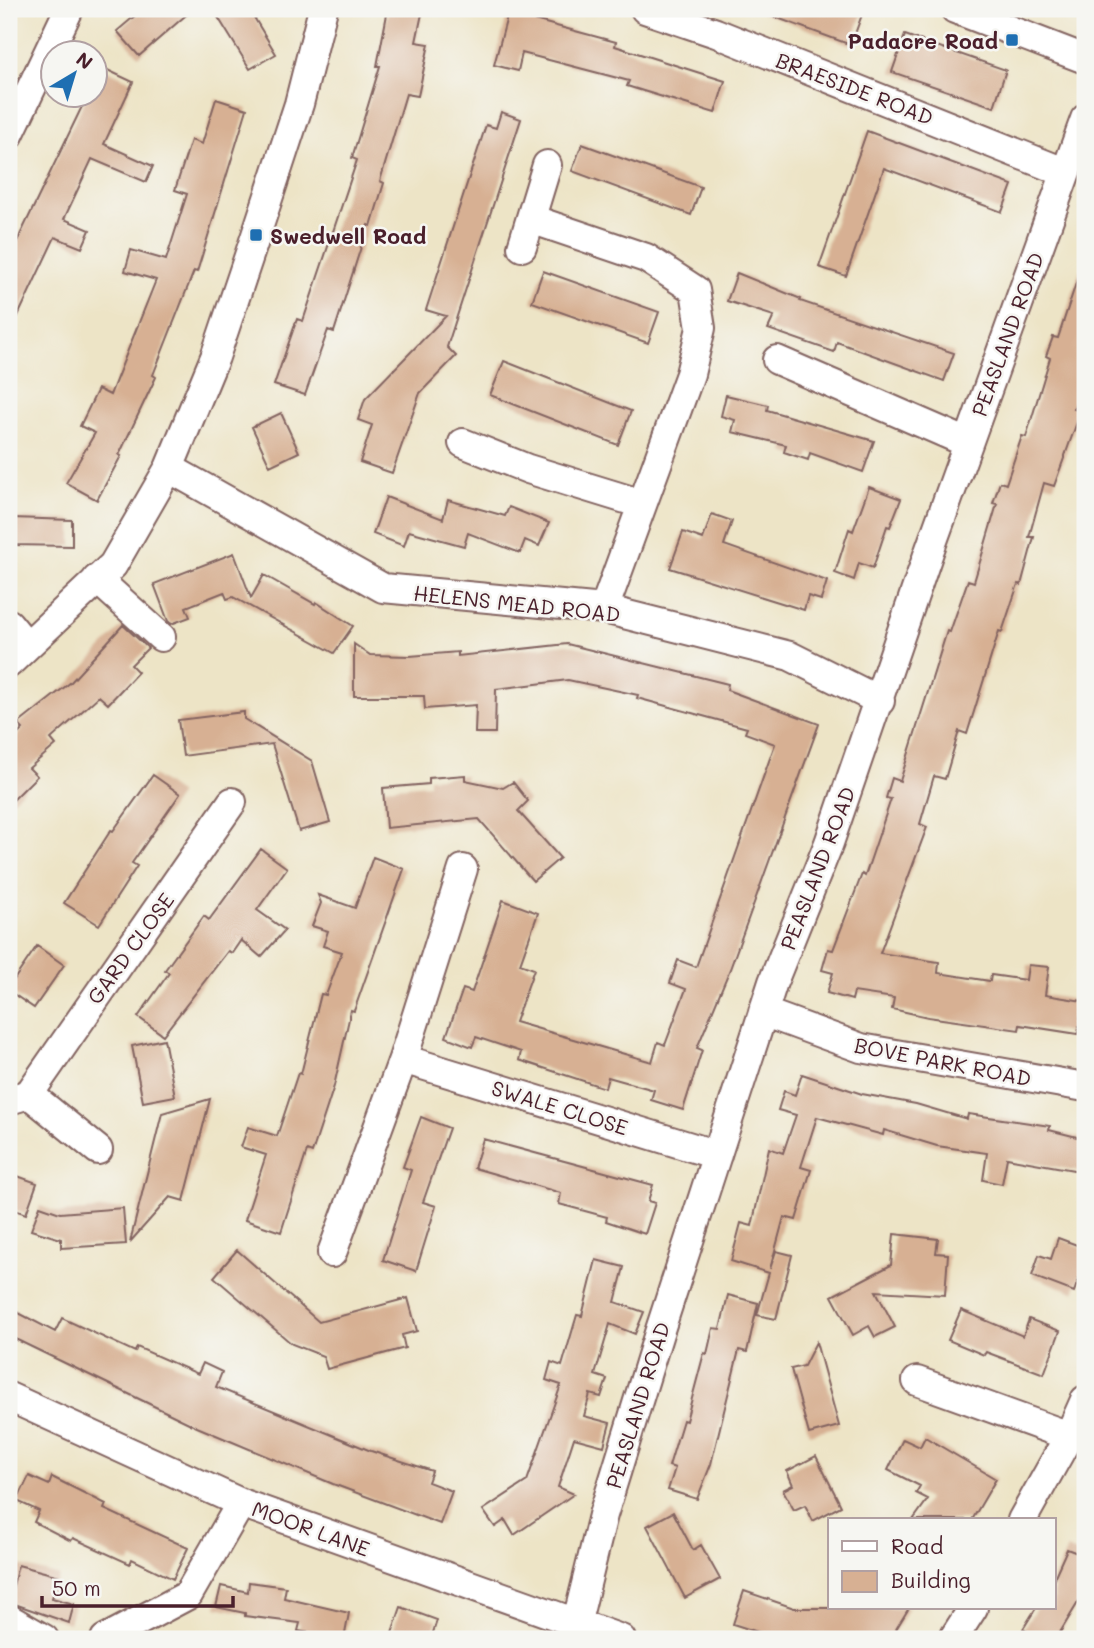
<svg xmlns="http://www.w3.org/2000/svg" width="1094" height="1648" font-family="Mali,sans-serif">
<rect width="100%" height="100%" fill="#f6f6f2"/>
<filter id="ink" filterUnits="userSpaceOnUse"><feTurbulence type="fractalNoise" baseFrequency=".0143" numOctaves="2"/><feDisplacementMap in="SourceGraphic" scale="14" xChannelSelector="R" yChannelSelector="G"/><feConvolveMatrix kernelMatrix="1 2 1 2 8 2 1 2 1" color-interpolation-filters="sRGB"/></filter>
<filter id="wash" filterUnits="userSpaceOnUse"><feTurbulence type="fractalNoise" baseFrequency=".00686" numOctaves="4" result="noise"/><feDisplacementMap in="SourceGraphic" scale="28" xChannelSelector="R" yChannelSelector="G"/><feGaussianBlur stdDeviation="1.57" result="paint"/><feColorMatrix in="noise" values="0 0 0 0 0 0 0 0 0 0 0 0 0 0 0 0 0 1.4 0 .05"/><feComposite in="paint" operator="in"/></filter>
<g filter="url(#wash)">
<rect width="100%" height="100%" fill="#ede4c6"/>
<g id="blocks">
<!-- building -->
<path fill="#d7b093" d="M143,9h50l-54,47 -22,-25z
M213,9h36l27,45 -26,15z
M388,9h35l-7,33 13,2 -11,52 -12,-2 -26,87 4,2 -13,43 -3,-1 -34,107 -6,-2 -23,65 -31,-10 23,-66 6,2 54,-161 -5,-2 28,-92h-3z
M759,9h105l-13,36 -93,-34z
M508,13l108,29 -1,4 110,35 -10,32 -88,-27 2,-5 -107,-28 -4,18 -24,-6z
M905,35l101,35 -12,37 -102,-35z
M101,67l32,15 -29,62 49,22 -7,16 -54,-23 -28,60 26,11 -8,18 -27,-11 -46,98v-77l79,-164h6v-12z
M216,99l31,10 -50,163 -3,-1 -41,104 3,2 -37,78 2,1 -24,44 -31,-17 29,-50 -15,-7 18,-37 12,6 46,-115 -31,-9 6,-21 35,10 21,-66 -12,-4 16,-50 11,4z
M501,112l20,7 -74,228 9,9 -36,37 -28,80 -32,-11 12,-37 -14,-5 7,-21 81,-83 -20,-6 60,-185 10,3z
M867,131l145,54 -10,27 -118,-44 -38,108 -27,-9z
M582,144l119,43 -10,28 -119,-44z
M1081,268h4v108l-11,33 7,2 -27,75 -10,-3 -15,54h5l-13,48 -3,-1 -16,48 -3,-1 -32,103 -8,-3 -14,48 -11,-3 -14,48 7,3 -47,126 59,9 -1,11 52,8 1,-6 35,5 2,-15 21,2 -4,28 38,6 -5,33 -58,-9 -1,5 -91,-13 -36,-8 2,-11 -40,-6 -2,8 -25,-7 6,-20 -11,-3 6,-21 5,1 29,-76 3,2 26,-77 -5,-1 6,-20 8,3 47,-150 3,1 18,-52 6,2 23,-78 -4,-1 7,-21 6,2 16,-48 4,1 24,-79 -4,-2 7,-19 5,1z
M543,271l116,41 -11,31 -116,-41z
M737,273l64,26 -1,2 154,52 -10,28 -107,-39 -3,10 -66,-23 6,-13 -47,-15z
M504,361l127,50 -13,34 -128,-50z
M726,395l42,10 -1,5 107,31 -11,31 -53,-19 -2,7 -24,-8 2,-7 -54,-13 3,-12 -14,-4z
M281,413l18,39 -29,14 -18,-39z
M869,487l32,12 -11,28 -3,-1 -14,42 -14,-5 -5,17 -19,-7 14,-44 4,2z
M386,497l57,22 5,-19 57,16 4,-9 40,16 -10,23 -14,-6 -5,13 -52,-20 -4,13 -55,-15 -5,15 -31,-12z
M712,514l20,7 -8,24 103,36 -6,19 -13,-4 -4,14 -134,-42 13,-36 20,7z
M12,518l60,2v26l-60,-1z
M234,553l17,45 13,-23 51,29 1,-2 37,24 -19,27 -101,-56 -6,2 -3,-7 -38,15 4,10 -19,7 -3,-3 -14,-37z
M123,625l25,23 -17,17 7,7 -30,32 -9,-8 -48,43 5,6 -27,23 8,8 -28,28v-61l14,-14 -5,-5 53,-42z
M354,644l16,11 40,1 48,-4v4l109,-12 161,40 -1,6 92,34 -89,245 -33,79 5,2 -19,60 -32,-10 3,-10 -46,-13 -3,11 -86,-28 2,-8 -45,-15 -4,10 -26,-10 17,-48 9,3 31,-92 35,13 -18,51 14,5 -19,53 137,40 6,-20 7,3 21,-56 -16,-6 8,-23 18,7 79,-223 -30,-11 2,-5 -110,-30 1,-3 -70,-15 -72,9 -1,44h-20l1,-28 -51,4 -1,-13h-70z
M244,712v7l68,42 18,61 -31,9 -27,-87 -89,12 -5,-36z
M153,775l27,19 -48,69 5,3 -38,59 -35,-22 47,-73 2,1z
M465,775v5l38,8 10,-6 15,19 -10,10 42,47 -27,23 -54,-62 -93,9 -3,-40 46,-4v-6z
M261,849l26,19 -30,42 28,20 -24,27 -20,-17 -9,13 -4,-2 -65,84 -25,-18 31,-44 -4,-3 39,-54 5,4z
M373,857l31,12 -50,142 -3,-1 -17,76 -22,67 -5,-2 -26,81 -36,-12 21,-65 -25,-8 7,-20 29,9 21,-63 3,1 20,-80 5,1 16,-43 -19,-6 5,-15 -16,-5 9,-23 -3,-8 37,13z
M37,946l27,19 -30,43 -25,-17v-4z
M164,1039l11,57 -32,6 -11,-56z
M802,1074l60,20 54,10 51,15 1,-5 82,12 -1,4 36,9v33l-78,-14 -5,26 -19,-4 4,-27 -50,-7 -53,-16 -1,5 -66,-18 -16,50 10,3 -15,50 -12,-3 -14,52 6,-18 16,4 -16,64 -19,-4 12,-42 -38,-12 10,-38 11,3 17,-78 14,5 13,-38 -18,-5 6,-19 11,4z
M210,1099l-26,102 -14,-4 -40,45 32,-129z
M421,1117l28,11 -26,74 13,4 -20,65 -33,-11 28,-90 -8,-3z
M483,1139l170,46 -5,16 7,2 -10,31 -39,-13 1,-4 -48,-13 2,-11 -87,-25z
M9,1173l28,10 -11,31 -17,-6z
M40,1206l20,7 63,-5 3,36 -65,4v-9l-30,-9z
M894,1234l44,5 -2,14 12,1 -3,41 -69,-4 19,36 -20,10 -6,-11 -16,9 -21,-39 59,-31z
M1058,1238l27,10v13l-11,31 -42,-16 7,-21 12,4z
M237,1250l82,72 89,-24 9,33 -15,4 3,13 -78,21 -4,-13 -31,-12 -78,-67z
M596,1260l28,7 -9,35 29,10 -9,22 -25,-10 -15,51 12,4 -6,18 -11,-3 -6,22 26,7 -6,23 -30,-8 -16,49 16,7 -60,41 -9,-15 -10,7 -12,-17 44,-29 34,-96 -15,-5 5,-18 11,4 15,-51 5,1z
M728,1295l30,8 -11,49 -8,-2 -28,114 -14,35 -29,-9 7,-22 -6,-2 14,-46 3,1 18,-68 3,1 6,-26 7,1z
M9,1308l46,24 7,-14 73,34 2,-5 61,27 5,-11 19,9 -6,15 155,64 61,20 -4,11 24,9 -12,33 -107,-40 -136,-57 -188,-91z
M961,1310l62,26 6,-17 31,12 -16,43 -58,-22 -2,3 -36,-15z
M816,1342l23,84 -30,8 -18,-65 13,-3z
M925,1437l71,42 -24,41h-59l15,-21 -12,-6 4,-7 -32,-16 15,-31 17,8z
M816,1456l25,50 -28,15 -8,-16 -11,5 -11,-20 10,-5 -6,-14z
M29,1476l20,9 3,-8 54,27 -2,5 84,39 -15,31 -41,-20 -2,5 -57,-26 -2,3 -37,-19 5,-11 -22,-10z
M673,1512l20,38 8,-5 19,34 -35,19 -38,-72z
M1067,1549l18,7v35l-29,48h-16l-17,-10 13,-21h18v-30z
M18,1565l41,11 -7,22 22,6 -5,19 -60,-21z
M249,1582l37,5 -2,11 65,15 -5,26 -46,-8 2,-8 -55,-7v-3l-29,-6 5,-21 27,6z
M744,1591l50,17h115l-19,31h-110l-47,-15z
M401,1607l36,13 -6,19h-41z"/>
</g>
</g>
<g filter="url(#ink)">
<use href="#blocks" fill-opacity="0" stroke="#836461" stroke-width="2"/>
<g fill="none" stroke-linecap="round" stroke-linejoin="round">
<!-- minor casing -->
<g stroke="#836461" stroke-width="32">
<path id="minor" d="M645,9l71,24 348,139
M955,9l130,50
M9,135l60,-126
M531,219l115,39 49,32 6,38 -11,46 -86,235
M522,247l25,-82
M777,360l191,83
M463,443l65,26 114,35
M169,468l214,120 221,21 186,47 90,45
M97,579l64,58
M9,624l18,22
M9,663l104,-98 56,-97 46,-111 41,-122 43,-131 24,-95
M763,1012l98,36 224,39
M403,1059l314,96
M29,1094l69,56
M9,1100l20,-6 203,-292
M332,1253l71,-194 60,-190
M917,1381l152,55
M9,1397l232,106 380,136
M1022,1520l47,-84 16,-36
M9,1619l35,20
M576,1625l27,-110 56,-182 114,-351 56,-139 101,-294 155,-430
M105,1639l83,-44 53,-92
M953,1639l20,-31"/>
</g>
<!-- minor -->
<use href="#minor" stroke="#fff" stroke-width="28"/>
</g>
</g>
<!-- markers -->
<g fill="#1f6fb2" stroke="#f6f6f2" stroke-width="2.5">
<rect x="1005" y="33" width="14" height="14" rx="3.5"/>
<rect x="249" y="228" width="14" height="14" rx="3.5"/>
</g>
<g text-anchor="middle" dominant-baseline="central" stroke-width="5" stroke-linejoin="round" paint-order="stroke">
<!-- poi labels -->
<g font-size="21" font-weight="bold" fill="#4a1f2b" stroke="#f6f6f2" text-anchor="end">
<text x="998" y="40">Padacre Road</text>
<text x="270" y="235" text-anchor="start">Swedwell Road</text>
</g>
<!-- street labels -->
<g font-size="21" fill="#4a1f2b" stroke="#f6f6f2">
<text transform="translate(855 88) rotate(21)">BRAESIDE ROAD</text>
<text transform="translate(1007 334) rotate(-70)">PEASLAND ROAD</text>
<text transform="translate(517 603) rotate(6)">HELENS MEAD ROAD</text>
<text transform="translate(817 868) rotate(-69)">PEASLAND ROAD</text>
<text transform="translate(130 948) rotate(-54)">GARD CLOSE</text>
<text transform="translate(943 1061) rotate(11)">BOVE PARK ROAD</text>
<text transform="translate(560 1107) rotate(17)">SWALE CLOSE</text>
<text transform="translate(637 1405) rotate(-73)">PEASLAND ROAD</text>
<text transform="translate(311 1528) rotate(20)">MOOR LANE</text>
</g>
</g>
<!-- margin -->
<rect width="1094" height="1648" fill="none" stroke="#f6f6f2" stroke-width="35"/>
<!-- legend -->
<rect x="828" y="1518" width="228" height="91" fill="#f6f6f2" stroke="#b1a0a2" stroke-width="2"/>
<rect x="842" y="1541" width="35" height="10" fill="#ffffff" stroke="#b1a0a2" stroke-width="2"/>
<text x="891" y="1554" font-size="21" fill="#4a1f2b">Road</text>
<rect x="842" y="1571" width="35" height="21" fill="#d7b093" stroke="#b1a0a2" stroke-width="2"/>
<text x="891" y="1588" font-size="21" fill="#4a1f2b">Building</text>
<!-- north arrow -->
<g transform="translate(74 74) rotate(38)"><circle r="33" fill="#f6f6f2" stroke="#b1a0a2" stroke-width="2"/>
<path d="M0-5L12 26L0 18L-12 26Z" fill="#1f6fb2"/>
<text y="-10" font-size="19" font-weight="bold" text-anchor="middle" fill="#4a1f2b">N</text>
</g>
<!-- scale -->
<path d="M42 1596v10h191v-10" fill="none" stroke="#4a1f2b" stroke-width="3.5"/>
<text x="52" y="1596" font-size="21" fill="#4a1f2b" stroke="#f6f6f2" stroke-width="5" paint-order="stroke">50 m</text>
</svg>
